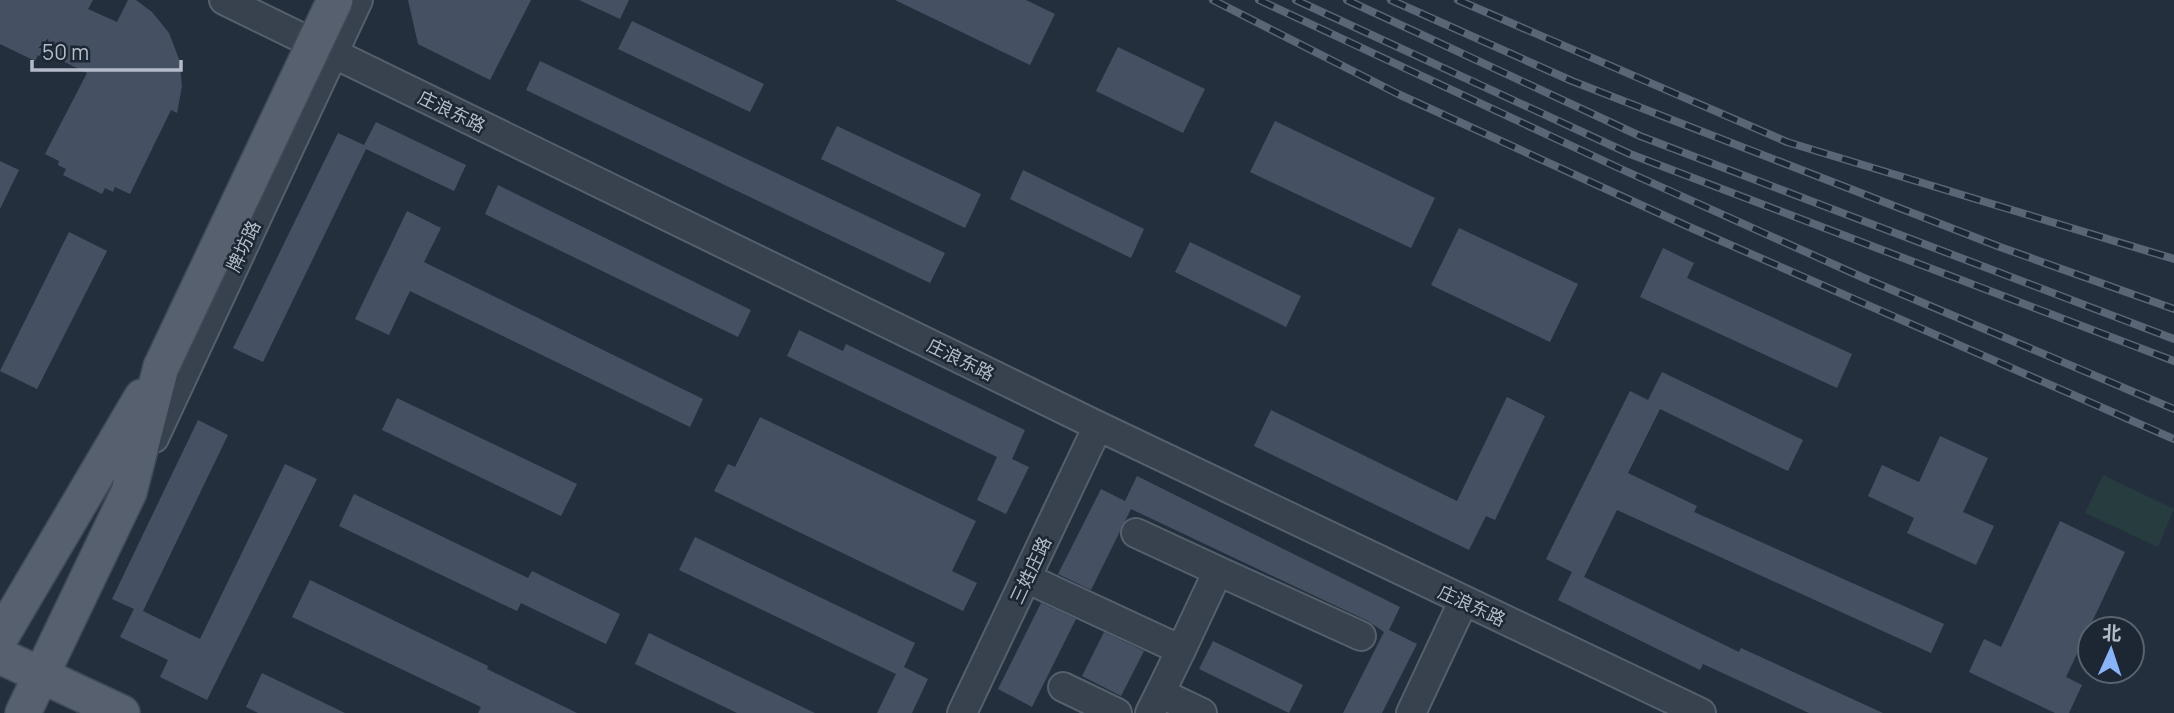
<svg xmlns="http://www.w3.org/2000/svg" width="2174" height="713" font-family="Manrope,'Noto Sans SC',sans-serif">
<rect width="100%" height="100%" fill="#242f3e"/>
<!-- green -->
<path fill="#263c3f" d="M2103,475l71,34 -16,38 -73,-34z"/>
<!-- building -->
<path fill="#455162" d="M0,0h93l-5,9 29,13 11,-22h8l16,12 17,21 10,26 3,27 -5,27 -6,-3 -41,84 -15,-7 -2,5 -8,-4 -3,6 -39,-19 3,-6 -8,-4 1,-4 -14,-7 42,-81 -39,-19 -3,5 -7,-4 -3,6 -35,-17z
M408,0h123l-41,80 -72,-36z
M579,0h50l-9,19z
M895,0h131l29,14 -25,51z
M632,21l132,63 -14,28 -132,-63z
M1118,47l87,42 -22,44 -87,-42z
M540,61l405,192 -15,30 -404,-193z
M1275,121l160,77 -24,50 -161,-76z
M376,122l90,43 -12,26 -88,-42 -103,213 -30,-14 105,-215 26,12z
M837,126l144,68 -16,34 -144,-69z
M0,161l19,9 -19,39z
M1023,170l121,59 -13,29 -121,-59z
M498,185l253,125 -13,27 -253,-123z
M407,211l34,17 -17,34 279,137 -13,28 -280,-136 -21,44 -34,-16z
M1459,228l119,56 -28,58 -119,-57z
M69,232l38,19 -70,138 -37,-18z
M1190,242l111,54 -15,31 -111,-55z
M1663,248l31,15 -7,15 165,76 -15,34 -197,-91z
M799,330l44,21 3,-7 179,86 -13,29 17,8 -23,47 -29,-14 20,-43 -210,-101z
M1662,372l141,68 -15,31 -128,-62 -32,64 69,33 -3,6 250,112 -13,29 -314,-143 -33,67 155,75 2,-4 142,65h-74l-106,-49 -3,6 -142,-70 14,-28 -26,-13 84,-168 18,9z
M1507,397l38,19 -50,104 -9,-4 -17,34 -215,-104 17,-36 186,91z
M397,398l180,86 -16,32 -179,-86z
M760,417l216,104 -24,50 25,12 -14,28 -249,-120 14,-27 7,3z
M198,420l30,15 -85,176 57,28 85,-175 32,15 -110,221 -47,-23 8,-17 -48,-23 14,-28 -22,-10z
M1940,436l48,22 -25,54 31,14 -18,39 -69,-32 7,-15 -46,-22 14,-31 37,17z
M1137,476l263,131 -11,23 28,14 -35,69h-39l41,-81 -16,-11 -237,-112 -40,81 -33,-16 43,-85 24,12z
M354,494l174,84 4,-7 88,43 -14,30 -85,-41 -4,8 -178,-85z
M2060,521l65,31 -59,125 16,8 -13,28h-14l-86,-41 15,-33 17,8z
M695,537l220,106 -11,24 24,12 -16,34h-35l19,-39 -217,-104z
M310,580l178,86 -1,3 90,44h-99l3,-6 -189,-90z
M1041,603l35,16 -44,88 -34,-18z
M1104,632l40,19 -23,45 -39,-20z
M649,633l166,80h-78l-102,-49z
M1213,641l90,44 -14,28 -90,-44z
M262,673l83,40h-87l-12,-6z"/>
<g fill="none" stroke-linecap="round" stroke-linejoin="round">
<!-- minor casing -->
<g stroke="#565f6c" stroke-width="32">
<path id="minor" d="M224,0l874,426 603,287
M154,438l204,-438
M1218,571l143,65
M1026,578l155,72 37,-79 -82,-38
M1063,687l54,26
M1160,693l21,-43
M962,713l136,-287
M1150,713l10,-20 42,20
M1411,713l52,-111"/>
</g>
<!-- major casing -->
<g stroke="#414a57" stroke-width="38">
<path id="major" d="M0,638l142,-241
M0,656l122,57
M23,713l106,-221 32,-125"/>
</g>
<!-- minor -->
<use href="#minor" stroke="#38414e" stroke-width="28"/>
<!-- major -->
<use href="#major" stroke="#56606e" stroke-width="35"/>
<!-- rail casing -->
<g stroke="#5a6575" stroke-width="8">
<path id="rail" d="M1213,0l185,94 289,132 487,213
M1259,0l362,169 243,109 310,131
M1296,0l334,154 544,207
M1347,0l293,136 534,203
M1391,0l181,81 428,166 174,62
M1458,0l329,142 387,117"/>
</g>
<!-- rail -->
<use href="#rail" stroke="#1d2633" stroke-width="5" stroke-dasharray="16" stroke-linecap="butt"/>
<!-- major-bridge casing -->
<g stroke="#414a57" stroke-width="38" stroke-linecap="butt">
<path id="major-bridge" d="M161,367l174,-367"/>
</g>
<!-- major-bridge -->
<use href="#major-bridge" stroke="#56606e" stroke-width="35"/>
</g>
<g text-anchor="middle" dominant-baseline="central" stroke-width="5" stroke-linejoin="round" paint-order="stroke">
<!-- street labels -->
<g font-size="18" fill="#b4bcc9" stroke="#1d2633">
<text transform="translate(452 111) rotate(26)">庄浪东路</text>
<text transform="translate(243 246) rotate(-65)">牌坊路</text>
<text transform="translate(961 359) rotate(26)">庄浪东路</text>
<text transform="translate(1030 570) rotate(-65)">三姓庄路</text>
<text transform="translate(1472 605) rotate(25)">庄浪东路</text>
</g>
</g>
<!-- north arrow -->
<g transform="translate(2111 650) rotate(3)"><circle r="33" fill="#1d2633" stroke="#59626f" stroke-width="2"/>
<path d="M0-5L12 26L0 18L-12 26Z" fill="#8ab4f8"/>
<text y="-10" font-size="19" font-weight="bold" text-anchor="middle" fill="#b4bcc9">北</text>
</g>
<!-- scale -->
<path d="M32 60v10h149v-10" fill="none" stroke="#b4bcc9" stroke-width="3.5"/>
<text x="42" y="60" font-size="21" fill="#b4bcc9" stroke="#1d2633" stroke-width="5" paint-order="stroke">50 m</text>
</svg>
